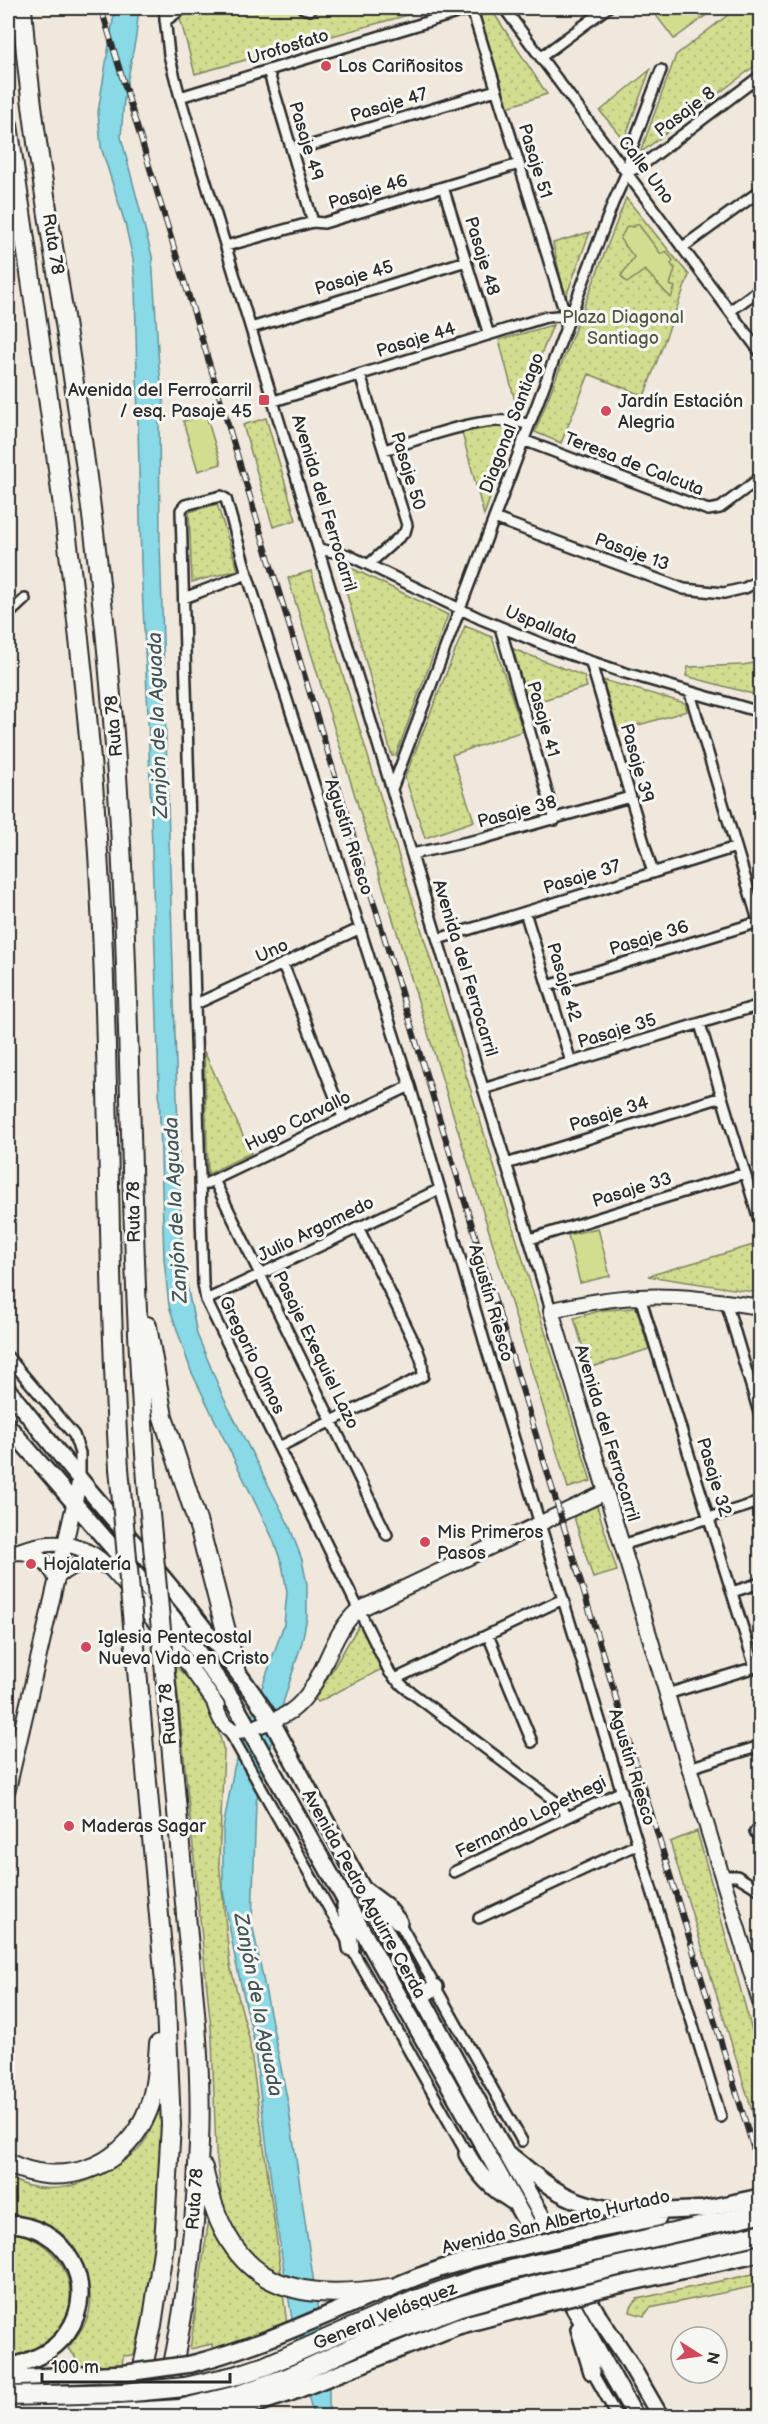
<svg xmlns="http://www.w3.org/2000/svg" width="768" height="2424" font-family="'Balsamiq Sans',sans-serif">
<defs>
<pattern id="green-dots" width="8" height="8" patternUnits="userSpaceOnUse" patternTransform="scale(1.5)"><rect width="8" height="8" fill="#d2dd90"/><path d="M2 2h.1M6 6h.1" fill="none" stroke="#b4be7c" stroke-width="1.8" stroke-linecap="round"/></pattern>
</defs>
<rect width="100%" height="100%" fill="#f0e8dd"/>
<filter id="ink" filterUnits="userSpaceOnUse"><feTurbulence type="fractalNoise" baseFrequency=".0167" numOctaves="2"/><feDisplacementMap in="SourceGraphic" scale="12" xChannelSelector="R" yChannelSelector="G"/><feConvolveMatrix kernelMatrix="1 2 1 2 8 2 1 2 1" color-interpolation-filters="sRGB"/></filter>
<g filter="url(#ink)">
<!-- green -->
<path fill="url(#green-dots)" stroke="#7e845e" stroke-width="1.5" d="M193,8h240l-238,66 -15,-56z
M737,8h12l11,12v42l-120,91 36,-98z
M491,9l56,85 -39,13 -33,-91z
M650,70l-26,70 -24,-29z
M626,198l63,77 -45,121 -55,-22 -28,69 -26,-11z
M590,232l-25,67 -12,-56z
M553,325l-35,87 -19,-72z
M266,418l30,102 -23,7 -30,-102z
M501,424l14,3 -31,88 -22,-82 21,-7z
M217,504l21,66 -46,12 -3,-70z
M345,565l103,50 -52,140 -4,1 -52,-187z
M311,571l280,910 -23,7 -280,-910z
M465,626l27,11 31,94 -71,24 22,66 -49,17 -20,-61z
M508,647l76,29 3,11 -61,18z
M760,662v34l-74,-20 2,-9 55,-2z
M603,680l82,23 2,8 -69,20z
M204,1051l47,102 -43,21z
M760,1243v50l-112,-17z
M636,1308l13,41 -60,19 -15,-50 29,-8z
M597,1506l20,65 -24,7 -20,-64z
M362,1620l20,49 -64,33 -3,-3z
M175,1666l23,22 18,35 8,28 -5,110 11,104 19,73 33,241 -47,-39 -12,-32 -7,-55 -4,-114z
M697,1831l63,229v77l-90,-295z
M164,2091l-1,87 -12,106 -17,71 -11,1 -1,10h-44l-4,-11 -6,-6c8,-13 20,-25 22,-41 3,-24 -13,-65 -34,-79 -13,-9 -33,-12 -48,-17v-35c36,23 83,8 115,-16 5,-4 11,-7 15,-11 14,-16 20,-39 26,-59z
M209,2218c19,39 36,55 74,76l4,31 -52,20 -22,6 -1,-7 -22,5z
M8,2232c36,3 66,35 62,72 -1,9 -2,19 -7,26 -13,19 -35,24 -55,31z
M753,2274l3,12 -106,22 -6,8 -14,-4 1,-5 6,-8z"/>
<!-- pitch -->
<path fill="#d2dd90" stroke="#7e845e" stroke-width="1.5" d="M664,8h52l-42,31 -19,-25z
M638,224l23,30 5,-3 7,9 -2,4 4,5 -5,16 5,2 -4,11 -26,-28 -18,13 -6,-7 13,-19 -14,-18 7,-13 6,1z
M206,415l15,49 -23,7 -15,-50z
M598,1228l12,48 -30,7 -12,-48z"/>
<!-- water -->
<path fill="#89d9e6" stroke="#63939b" stroke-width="1.5" d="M115,8h24l-3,28 -12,63 -3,38 31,119 7,110 5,40 -5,2 1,135 22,718 15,73 26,63 66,128 13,35 5,24v33l-5,25 -30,97 -16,62 -4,122 36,180 41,285v28h-16l-21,-97 -16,-99 -23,-184 -17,-73 -13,-72v-62l11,-61 50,-144 3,-32 -5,-28 -10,-27 -81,-166 -22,-65 -5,-47 -16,-545 -7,-150 -6,-280 -2,-25 -8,-36 -24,-76 -3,-35z"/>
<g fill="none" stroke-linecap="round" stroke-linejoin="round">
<!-- street casing -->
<g stroke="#2b2b2b" stroke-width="14">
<path id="street" d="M164,8l5,47 11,42 371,1213
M303,8l7,2 2,-2
M504,8l256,344
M473,13l89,291 7,14
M165,21l18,-13
M541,57l66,-49
M268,70l45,152
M180,97l293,-89
M292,151l204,-61
M627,172l14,-6 119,-90
M443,187l46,148
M226,246l87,-24 11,1 195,-59
M683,247l77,-56
M730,311l30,-22
M251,328l215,-67
M360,375l47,150 -2,7 -36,32
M274,401l272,-84 11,-1 12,2
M523,440l185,70 12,-2 40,-30
M384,450c38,-11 108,-40 145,-25
M494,518l190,71 40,4 21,-5 15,-8
M319,549l29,6 133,64 76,31 65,22 138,40
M184,598l63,-24
M8,615l17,-16
M500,627l55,193
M591,663l62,210
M690,693l70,234
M392,789l221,-586 14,-31 4,-22 30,-80
M412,854l69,-15 149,-42
M525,912l46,150
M438,939l298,-92
M283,964l60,153
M548,986l211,-64
M196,1004l165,-76
M700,1024l60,199
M483,1089l277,-84
M506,1164l216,-67
M214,1180l173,355
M201,1186l209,-100
M530,1239l215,-66
M640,1297l115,370
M206,1300l234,-111
M726,1302l34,114
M8,1357l66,78 6,18v26
M279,1447l144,-71 -1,-14 -5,-14 -59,-121
M622,1545l138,-43
M732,1592l28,-9
M488,1635l44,107
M395,1679l168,-80
M667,1694l92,-28
M228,1729l239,425
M689,1768l71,-22
M568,1817l-13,-16 -151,-114 -14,-14 -184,-373 -3,-16 -22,-774 4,-5 36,-9 5,3 21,75 163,512 76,261 235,770
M755,1832l5,-2
M454,1872l168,-81
M721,1876h16l23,14
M479,1918l159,-74
M399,1922l123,219
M592,2372l25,44"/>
</g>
<!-- secondary casing -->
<g stroke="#2b2b2b" stroke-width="18">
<path id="secondary" d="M760,1307c-40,-6 -80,-12 -121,-10 -30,1 -58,7 -88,13l209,692
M17,1552c19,0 31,10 39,26
M8,1555c23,-9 46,-16 71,-7 28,9 45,37 63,58 27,33 52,65 75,100
M56,1578c14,-13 31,-18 50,-12
M213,1699c7,22 12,39 40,29 12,-5 27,-9 38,-17 34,-25 36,-74 67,-101l248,-118
M8,1789l72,-310"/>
</g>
<!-- primary casing -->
<g stroke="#2b2b2b" stroke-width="20">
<path id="primary" d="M8,1390c30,37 60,76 92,113 60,71 119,139 171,217l234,431 94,166 27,40 34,59
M8,1426l165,192 59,81 403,717
M362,1888l24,18 13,16
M345,1906l6,42
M420,1997l15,-10
M467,2154c12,21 24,34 45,47
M511,2156c16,12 30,26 48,36 45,26 100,19 150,17
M699,2210l61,-13
M8,2224c56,0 93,61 59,109 -14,20 -37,28 -59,35
M576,2234l82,-16
M606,2288l154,-35
M579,2329l13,43
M191,2364c78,-20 150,-57 226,-87 34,-13 69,-22 105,-30
M8,2378l119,-5
M220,2416l70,-23 168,-67 95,-25"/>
</g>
<!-- highway casing -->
<g stroke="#2b2b2b" stroke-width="22">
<path id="highway" d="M22,8c7,97 24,193 39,289 20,129 38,257 49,387 24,269 16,540 38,809
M8,125c35,237 73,474 89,713 14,210 9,420 22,630
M147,1326l16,91 37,113 35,136
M8,2163c51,26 112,7 137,-46 11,-23 12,-48 14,-73
M203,2168c24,111 78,137 187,120
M590,2252l170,-39
M601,2270l159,-36
M185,2387l53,-12 27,-9 150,-66 61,-21 59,-15
M8,2396l114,-3
M180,2409l58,-14 51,-18 78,-36 93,-35 85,-23
M8,2416l109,-3
M132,2416l20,-91 12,-81 7,-119 -6,-142 -32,-358
M162,2416c21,-89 34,-181 37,-273 3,-72 -5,-144 -12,-217 -8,-91 -16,-183 -24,-275"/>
</g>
<!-- street -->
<use href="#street" stroke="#f6f6f2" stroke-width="9"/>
<!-- secondary -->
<use href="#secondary" stroke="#f6f6f2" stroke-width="14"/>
<!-- primary -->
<use href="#primary" stroke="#f6f6f2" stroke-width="15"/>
<!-- highway -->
<use href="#highway" stroke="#f6f6f2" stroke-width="18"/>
<!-- rail casing -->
<g stroke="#2b2b2b" stroke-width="6">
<path id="rail" d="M101,8l659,2162"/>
</g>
<!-- rail -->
<use href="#rail" stroke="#f6f6f2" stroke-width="4" stroke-dasharray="11" stroke-linecap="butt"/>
<!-- primary-bridge casing -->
<g stroke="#2b2b2b" stroke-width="20" stroke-linecap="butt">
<path id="primary-bridge" d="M522,2247l54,-13
M553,2301l53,-13
M127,2373l64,-9"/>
</g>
<!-- highway-bridge casing -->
<g stroke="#2b2b2b" stroke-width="22" stroke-linecap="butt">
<path id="highway-bridge" d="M119,1468l14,157
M148,1493l15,158
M535,2264l55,-12
M545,2283l56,-13
M122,2393l63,-6
M117,2413l63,-4"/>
</g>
<!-- primary-bridge -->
<use href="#primary-bridge" stroke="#f6f6f2" stroke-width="15"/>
<!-- highway-bridge -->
<use href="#highway-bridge" stroke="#f6f6f2" stroke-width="18"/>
</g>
</g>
<!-- markers -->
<g fill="#d1495b" stroke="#f6f6f2" stroke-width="2">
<circle cx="326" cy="66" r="6"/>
<rect x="258" y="394" width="12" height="12" rx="3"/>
<circle cx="606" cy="411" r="6"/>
<circle cx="425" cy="1542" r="6"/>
<circle cx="31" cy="1564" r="6"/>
<circle cx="86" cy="1647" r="6"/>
<circle cx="69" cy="1826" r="6"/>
</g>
<g text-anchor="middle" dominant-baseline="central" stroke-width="6" stroke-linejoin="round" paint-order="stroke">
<!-- street labels -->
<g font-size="18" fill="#2b2b2b" stroke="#f6f6f2">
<text transform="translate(288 47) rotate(-17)">Urofosfato</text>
<text transform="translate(389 105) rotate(-17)">Pasaje 47</text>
<text transform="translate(685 112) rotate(-37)">Pasaje 8</text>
<text transform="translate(306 141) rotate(73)">Pasaje 49</text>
<text transform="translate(535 161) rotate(73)">Pasaje 51</text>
<text transform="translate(646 170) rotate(53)">Calle Uno</text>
<text transform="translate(368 192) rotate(-17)">Pasaje 46</text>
<text transform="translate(53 244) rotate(81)">Ruta 78</text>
<text transform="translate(482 256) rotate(73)">Pasaje 48</text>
<text transform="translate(354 278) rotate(-17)">Pasaje 45</text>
<text transform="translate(416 340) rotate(-17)">Pasaje 44</text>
<text transform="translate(512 423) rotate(-69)">Diagonal Santiago</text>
<text transform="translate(634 464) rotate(21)">Teresa de Calcuta</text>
<text transform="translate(408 471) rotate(73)">Pasaje 50</text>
<text transform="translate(324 503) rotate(73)">Avenida del Ferrocarril</text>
<text transform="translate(632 552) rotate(20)">Pasaje 13</text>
<text transform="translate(541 625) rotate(22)">Uspallata</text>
<text transform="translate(543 719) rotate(74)">Pasaje 41</text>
<text transform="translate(114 726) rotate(-95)">Ruta 78</text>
<text transform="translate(637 763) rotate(74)">Pasaje 39</text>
<text transform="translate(517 812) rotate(-15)">Pasaje 38</text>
<text transform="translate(349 837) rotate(72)">Agustín Riesco</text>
<text transform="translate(582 877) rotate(-17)">Pasaje 37</text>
<text transform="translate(649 938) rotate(-17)">Pasaje 36</text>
<text transform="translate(272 951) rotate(-25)">Uno</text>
<text transform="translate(465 968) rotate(73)">Avenida del Ferrocarril</text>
<text transform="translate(564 982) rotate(73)">Pasaje 42</text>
<text transform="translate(617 1031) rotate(-17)">Pasaje 35</text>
<text transform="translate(609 1114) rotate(-17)">Pasaje 34</text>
<text transform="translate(298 1121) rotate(-26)">Hugo Carvallo</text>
<text transform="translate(632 1190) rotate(-17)">Pasaje 33</text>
<text transform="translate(134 1212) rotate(-91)">Ruta 78</text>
<text transform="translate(316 1229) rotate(-26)">Julio Argomedo</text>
<text transform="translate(491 1303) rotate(74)">Agustín Riesco</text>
<text transform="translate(316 1350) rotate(64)">Pasaje Exequiel Lazo</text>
<text transform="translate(252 1355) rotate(64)">Gregorio Olmos</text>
<text transform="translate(607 1433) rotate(73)">Avenida del Ferrocarril</text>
<text transform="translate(714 1477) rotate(73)">Pasaje 32</text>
<text transform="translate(168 1714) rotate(-95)">Ruta 78</text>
<text transform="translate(632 1767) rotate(73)">Agustín Riesco</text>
<text transform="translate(531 1817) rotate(-26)">Fernando Lopethegi</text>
<text transform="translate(364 1894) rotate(61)">Avenida Pedro Aguirre Cerda</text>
<text transform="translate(195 2199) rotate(-86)">Ruta 78</text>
<text transform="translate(556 2222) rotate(-13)">Avenida San Alberto Hurtado</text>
<text transform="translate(385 2316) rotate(-22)">General Velásquez</text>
</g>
<!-- poi labels -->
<g font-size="18" fill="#2b2b2b" stroke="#f6f6f2" text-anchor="start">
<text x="338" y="66">Los Cariñositos</text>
<text x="252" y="390" text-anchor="end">Avenida del Ferrocarril<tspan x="252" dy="21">/ esq. Pasaje 45</tspan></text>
<text x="618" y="401">Jardín Estación<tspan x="618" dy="21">Alegria</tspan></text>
<text x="437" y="1532">Mis Primeros<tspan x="437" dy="21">Pasos</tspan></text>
<text x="43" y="1564">Hojalatería</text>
<text x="98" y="1637">Iglesia Pentecostal<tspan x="98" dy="21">Nueva Vida en Cristo</tspan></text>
<text x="81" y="1826">Maderas Sagar</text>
</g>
<!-- park labels -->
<g font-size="18" fill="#555844" stroke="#f6f6f2">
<text x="623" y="317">Plaza Diagonal<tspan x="623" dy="21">Santiago</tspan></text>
</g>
<!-- water labels -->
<g font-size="20" font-style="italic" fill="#42565a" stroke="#f6f6f2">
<text transform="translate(158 725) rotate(-92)">Zanjón de la Aguada</text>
<text transform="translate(176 1210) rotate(-93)">Zanjón de la Aguada</text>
<text transform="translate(258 2005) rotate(79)">Zanjón de la Aguada</text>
</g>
</g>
<!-- margin -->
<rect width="768" height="2424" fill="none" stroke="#f6f6f2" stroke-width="30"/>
<rect x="15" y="15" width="738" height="2394" fill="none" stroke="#2b2b2b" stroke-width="2" filter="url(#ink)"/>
<!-- north arrow -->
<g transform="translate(699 2355) rotate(102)"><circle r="28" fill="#f6f6f2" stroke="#a5a5a2" stroke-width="1.5"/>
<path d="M0-4.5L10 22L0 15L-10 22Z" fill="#d1495b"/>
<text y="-9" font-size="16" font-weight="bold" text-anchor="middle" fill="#2b2b2b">N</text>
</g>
<!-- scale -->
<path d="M42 2373v9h188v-9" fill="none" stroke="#2b2b2b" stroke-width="3"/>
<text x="51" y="2373" font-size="18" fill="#2b2b2b" stroke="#f6f6f2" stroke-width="4.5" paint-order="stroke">100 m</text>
</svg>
